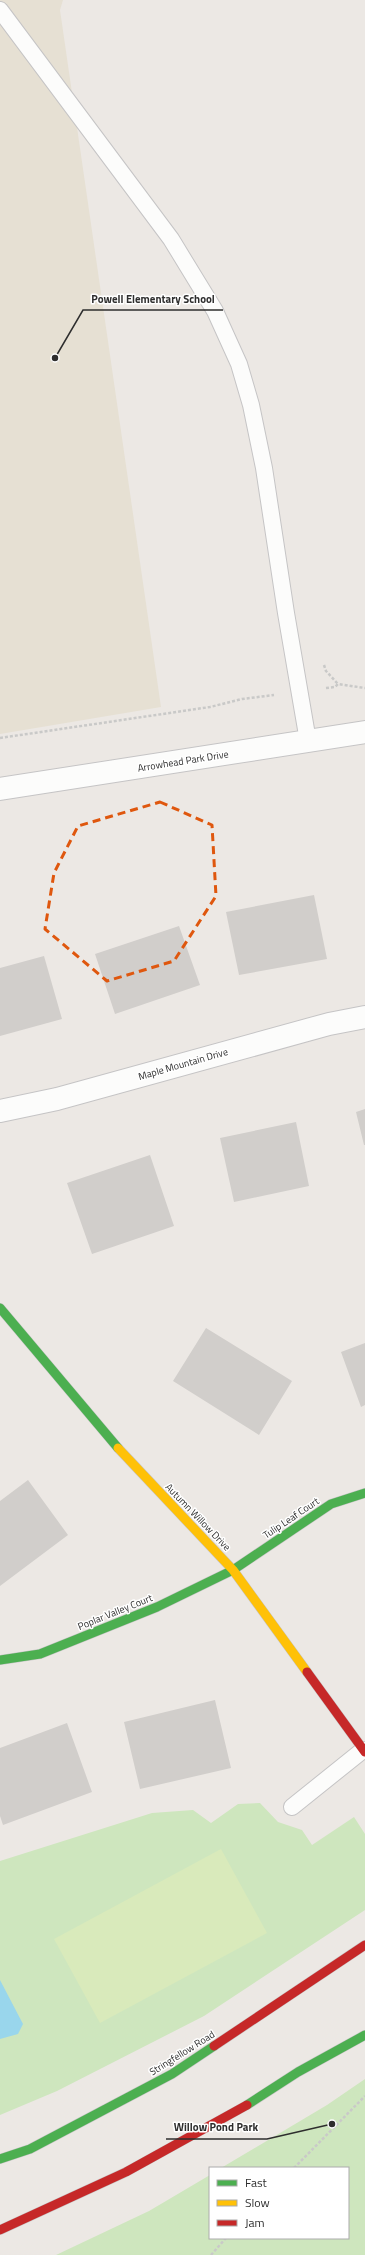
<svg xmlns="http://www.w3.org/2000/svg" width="365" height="2255" font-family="'Titillium Web',sans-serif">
<rect width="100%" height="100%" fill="#ece8e4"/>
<!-- education -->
<path fill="#e6e0d3" d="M0,0h63l-3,10 101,697 -161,27z"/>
<!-- green -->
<path fill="#cee6be" d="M260,1803l18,19 24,8 10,15 42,-28 11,17v76l-161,106 -147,75 -57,24v-254l152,-48 41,-3 18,13 27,-19z
M365,2079v176h-309l93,-44 61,-36v63h138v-70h-127l106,-63z"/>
<!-- pitch -->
<path fill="#d9eabb" d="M221,1849l46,84 -167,90 -46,-84z"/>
<!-- water -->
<path fill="#99d6ec" d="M0,1980l23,44 -5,10 -18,5z"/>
<!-- building -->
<path fill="#d1cecb" d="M314,895l13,64 -88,16 -13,-63z
M179,926l21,59 -85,29 -20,-60z
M44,956l18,63 -62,17v-68z
M365,1109v36h-1l-8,-33z
M296,1122l13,64 -75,16 -14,-64z
M150,1155l24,71 -82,28 -25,-71z
M206,1328l86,53 -33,54 -86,-54z
M365,1343v62l-4,2 -20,-55z
M28,1480l40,55 -68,51v-85z
M215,1700l16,68 -91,21 -16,-67z
M67,1723l25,69 -89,33 -3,-9v-68z"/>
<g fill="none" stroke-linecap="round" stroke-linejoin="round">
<!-- lane casing -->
<g stroke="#c5c4c5" stroke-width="18">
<path id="lane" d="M0,10l171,229 44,72 24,53 12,41 13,63 22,145 22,128
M292,1807l71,-57"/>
</g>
<!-- street casing -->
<g stroke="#c5c4c5" stroke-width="24">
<path id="street" d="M0,789l365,-57
M0,1111l57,-12 272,-75 36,-7"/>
</g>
<!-- fast casing -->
<g stroke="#c5c4c5" stroke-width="10">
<path id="fast" d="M0,1308l118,140
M0,1660l40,-6 117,-47 76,-37 98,-66 34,-11
M247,2105l51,-33 67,-37
M0,2159l30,-10 142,-75 42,-28"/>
</g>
<!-- slow casing -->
<g stroke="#c5c4c5" stroke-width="10">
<path id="slow" d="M118,1448l115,122 74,102"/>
</g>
<!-- jam casing -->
<g stroke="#c5c4c5" stroke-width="10">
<path id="jam" d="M307,1672l58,80
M214,2046l151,-101
M0,2230l126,-58 121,-67"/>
</g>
<!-- path -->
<path stroke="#c9c9c8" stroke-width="2.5" stroke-dasharray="3 2" stroke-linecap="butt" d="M324,665l2,6 12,13
M326,688l9,-1 3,-3 27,4
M0,738l210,-31 32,-8 32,-4
M294,2168l71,-72
M211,2255l15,-17"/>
<!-- lane -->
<use href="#lane" stroke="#fcfcfb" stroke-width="16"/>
<!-- street -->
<use href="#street" stroke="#fcfcfb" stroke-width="22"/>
<!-- fast -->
<use href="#fast" stroke="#4caf50" stroke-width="9"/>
<!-- slow -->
<use href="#slow" stroke="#ffc107" stroke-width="9"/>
<!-- jam -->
<use href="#jam" stroke="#c62828" stroke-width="9"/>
</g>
<!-- marked area -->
<path fill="none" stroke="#df570e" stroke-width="3" stroke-dasharray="8 5" stroke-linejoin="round" d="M160,802l52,23 4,71 -42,65 -67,20 -62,-52 9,-56 24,-47z"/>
<g text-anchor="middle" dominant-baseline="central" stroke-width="3" stroke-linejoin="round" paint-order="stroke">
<!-- street labels -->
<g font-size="10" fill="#2e2e2e" stroke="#fff">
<text transform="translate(183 761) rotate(-9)">Arrowhead Park Drive</text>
<text transform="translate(183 1064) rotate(-16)">Maple Mountain Drive</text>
<text transform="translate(198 1517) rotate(46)">Autumn Willow Drive</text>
<text transform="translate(291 1518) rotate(-34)">Tulip Leaf Court</text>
<text transform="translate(115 1612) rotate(-22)">Poplar Valley Court</text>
<text transform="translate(182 2053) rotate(-32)">Stringfellow Road</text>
</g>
</g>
<!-- callouts -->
<path fill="none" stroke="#2e2e2e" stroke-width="1.5" d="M55 358L83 310H223M332 2124L267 2139H166"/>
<g fill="#2e2e2e" stroke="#fff" stroke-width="1.5">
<circle cx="55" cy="358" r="4"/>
<circle cx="332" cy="2124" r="4"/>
</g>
<g font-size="11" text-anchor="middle" font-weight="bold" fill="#2e2e2e" stroke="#fff" stroke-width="3" stroke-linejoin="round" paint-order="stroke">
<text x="153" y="303">Powell Elementary School</text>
<text x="216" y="2131">Willow Pond Park</text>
</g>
<!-- legend -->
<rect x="209" y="2167" width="140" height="72" fill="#ffffff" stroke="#ababab"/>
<rect x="217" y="2180" width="20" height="6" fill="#4caf50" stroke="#ababab"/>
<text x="245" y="2187" font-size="12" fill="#2e2e2e">Fast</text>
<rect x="217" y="2200" width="20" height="6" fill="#ffc107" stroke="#ababab"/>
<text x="245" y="2207" font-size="12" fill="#2e2e2e">Slow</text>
<rect x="217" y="2220" width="20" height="6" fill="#c62828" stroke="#ababab"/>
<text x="245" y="2227" font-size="12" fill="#2e2e2e">Jam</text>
</svg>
